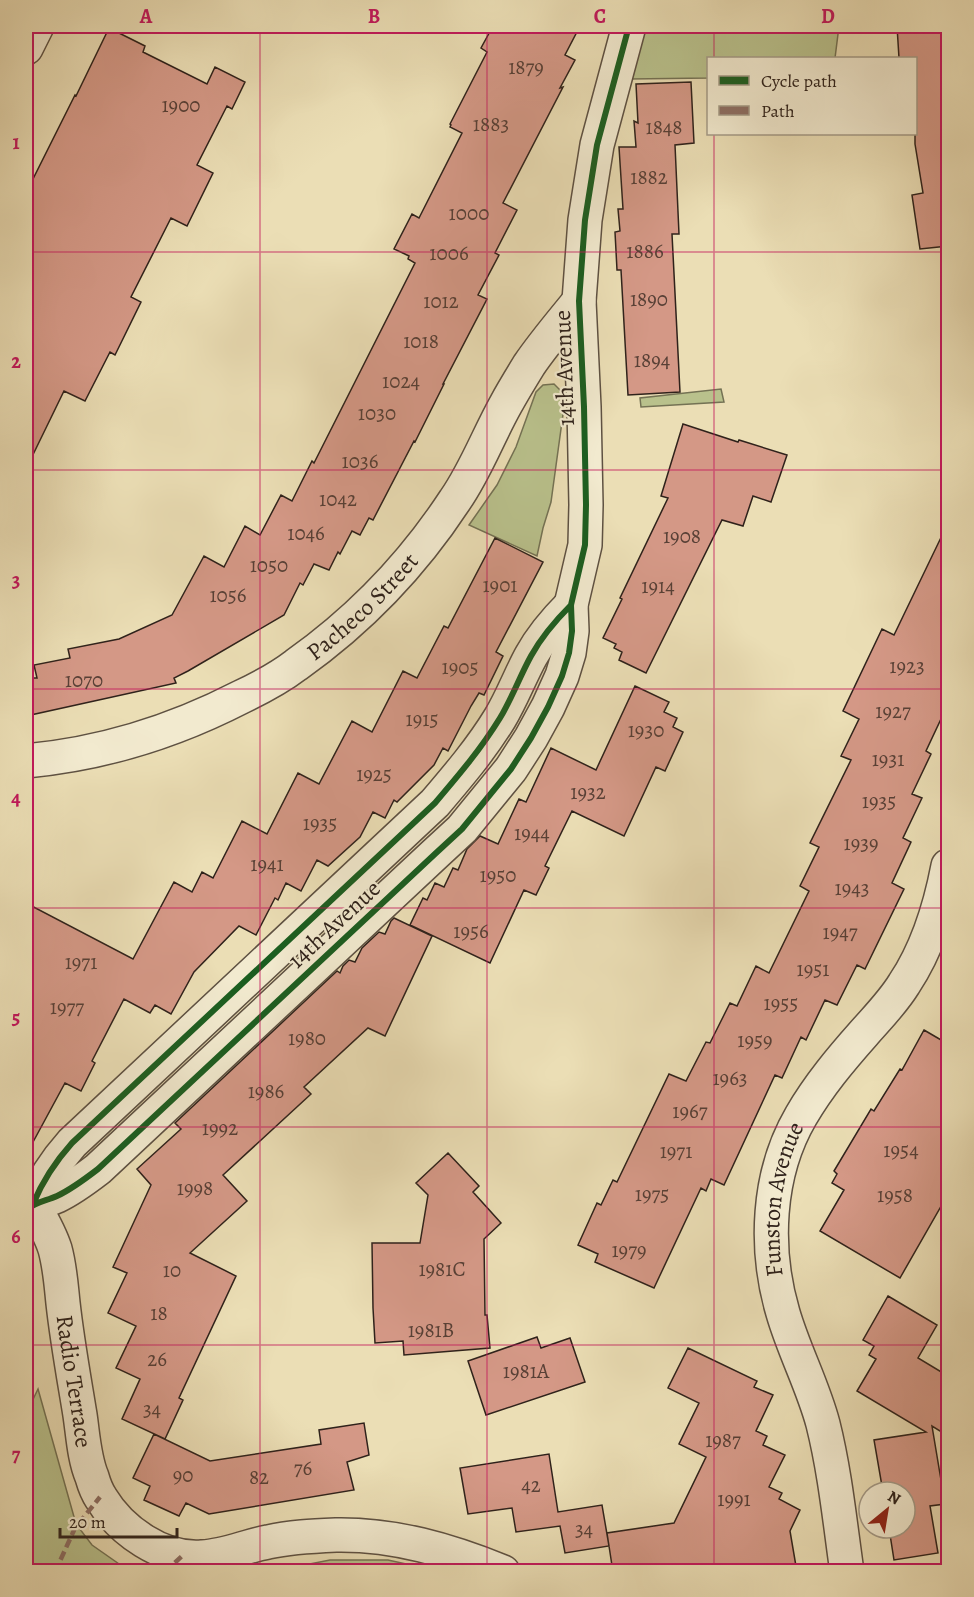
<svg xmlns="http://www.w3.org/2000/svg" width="974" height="1597" font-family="Alegreya,serif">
<rect width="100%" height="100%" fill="#ebdeb5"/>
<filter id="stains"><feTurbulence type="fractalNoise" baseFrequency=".00333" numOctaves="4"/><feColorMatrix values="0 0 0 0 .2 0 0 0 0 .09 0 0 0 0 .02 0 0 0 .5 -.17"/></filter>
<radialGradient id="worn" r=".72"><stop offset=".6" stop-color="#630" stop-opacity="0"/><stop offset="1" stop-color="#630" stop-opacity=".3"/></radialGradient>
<!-- green -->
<path fill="#b9c18c" stroke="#747254" stroke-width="1.5" d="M643,26h196l-4,32h-127v20l-78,1z
M554,384l8,8 2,15 -13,95 -8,26 -6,28 -68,-31 28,-40 19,-38 20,-55 7,-7z
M721,389l3,13 -83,5 -1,-9z
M38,1389l38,135 16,21 37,26h-103v-157z
M330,1560h58l50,11h-164z"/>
<!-- building -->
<path fill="#d49886" stroke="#2f221b" stroke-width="1.5" d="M493,26h87l-15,29 10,5 -15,28 3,-1 -60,116 14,7 -22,43 4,2 -21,40 9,4 -44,85h1l-29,58 -1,-1 -41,79 -4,-2 -9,17 -8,-4 -12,23 -2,-2 -9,18 -15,-6 -11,21 -3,-2 -16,32 -96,56 -14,7 2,5 -150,33v-38h11l-3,-13 36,-7 -2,-9 51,-10 53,-24 32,-59 20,11 21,-41 15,9 21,-40 11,6 20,-40 2,2 101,-200 -7,-4 1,-3 -15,-7 18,-35 7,4 43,-85 -12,-6 1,-2 -1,-1 37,-72 -6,-4z
M897,26h51v220l-28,3 -8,-54 11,-2 -8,-49v-86h-16z
M109,28l36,18 -2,6 64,32 8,-17 30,15 -13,27 -5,-3 -30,59 16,8 -26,53 -16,-8 -40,79 10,5 -26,53 -5,-3 -25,49 -21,-10 -38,78v-276l49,-98 1,1z
M691,82l3,61 -19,2 4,89h-7l8,158 -52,3 -7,-125h-4l-2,-38 5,-1 -2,-22h5l-4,-62h17l-2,-26 4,2 -2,-39z
M683,424l55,18 1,-2 48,15 -16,47 -18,-6 -10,30 -21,-6 -76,153 -27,-13 3,-8 -8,-4 2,-4 -13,-6 19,-39 -2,-1 48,-100 -7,-2z
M948,523v181l-22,47 5,3 -19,40 10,4 -19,40 8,4 -19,41 12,6 -39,80 -8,-4 -20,40 -12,-5 -19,40 -5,-3 -19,41 -7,-3 -51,110 -13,-6 -5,12 -5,-3 -47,100 -59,-26 3,-8 -20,-9 19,-42 4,2 12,-25 4,2 52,-108 17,7 20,-39 4,1 20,-40 7,3 19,-40 13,7 40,-82 -9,-5 19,-39 -9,-4 41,-83 -10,-4 18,-37 -16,-8 39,-82 12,6z
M495,538l48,24 -47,90 7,4 -19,39 -5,-2 -8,13 -23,45 -5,-3 -9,17 -37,37 -3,-2 -9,18 -12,-6 -13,25 -32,29 -11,-6 -16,31 -15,-8 -8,17 -3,-2 -19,37 -17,-9 -45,46 -23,42 -16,-9 -5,8 -26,-14 -32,62 3,2 -14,28 -16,-8 -39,72v-252l107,56 41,-77 18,10 10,-20 11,6 29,-57 25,13 31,-61 21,11 33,-63 20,11 31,-61 14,7 27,-52 4,2z
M635,686l34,16 -5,10 13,6 -4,9 10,5 -18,39 -9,-4 -32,69 -52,-25 -27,55 4,2 -13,27 -12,-5 -34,73 -80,-38 13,-27 4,2 8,-17 9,4 9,-19 5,2 9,-21 13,-13 18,8 21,-45 7,3 25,-54 45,22z
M394,918l38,18 -47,100 -17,-8 -64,59 7,7 -88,81 24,26 -57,52 46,23 -57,122 4,2 -18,39 -43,-20 18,-40 -24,-11 20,-42 -28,-13 19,-40 -14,-6 38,-82 -14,-16 44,-40 -6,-6 162,-152 3,2 3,-7 6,-6 6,2 7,-14 17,-16 6,2 6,-13z
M924,1030l24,14v150l-48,84 -80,-47 24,-41 -12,-7 5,-9 -3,-3 37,-62 3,2 26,-42 2,1z
M448,1153l31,33 -6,6 28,31 -17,16 1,76h2l3,33 -86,7 -1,-14 -28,2 -2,-35 -1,-65h48l8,-48 -12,-12z
M888,1296l49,29 -19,33 30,18v60l-16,-10 13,78 -15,2 8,47 -44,7 -5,-32h16v-36h-22l-9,-52 52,-8 -69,-41 19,-32 -7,-4 5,-9 -11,-6z
M537,1337l4,11 29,-10 15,44 -99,33 -18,-54z
M688,1348l69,33 -3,6 19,8 -17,36 11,5 -4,9 22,10 -16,32 13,6 -3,6 21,11 -10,21 7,41h-184l-6,-39 67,-10 32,-66 -27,-13 20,-41 -31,-15z
M364,1423l5,32 -22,7 7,28 -145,24 -23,-11 -7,13 -35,-16 6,-14 -17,-8 21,-44 56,27 111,-17 -2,-14z
M549,1454l9,58 44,-7 7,41 -44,7 -5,-27 -44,6 -4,-24 -44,6 -8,-46z"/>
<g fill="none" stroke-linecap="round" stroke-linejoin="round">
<!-- street casing -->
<g stroke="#5e5142" stroke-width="36">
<g id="street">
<path d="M26,48l11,-22"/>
<path id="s1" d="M26,761c76,-7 147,-29 215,-64 19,-9 38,-19 55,-32 62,-44 117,-101 159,-165 21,-30 33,-64 51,-96 7,-13 15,-26 23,-39 15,-22 33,-43 50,-64"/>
<path d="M33,1204c10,-24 22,-42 39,-61l363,-340c23,-27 46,-54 65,-85 12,-20 20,-42 31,-62 11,-20 25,-36 40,-51"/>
<path id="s2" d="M33,1204c8,14 17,29 22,45 5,18 6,35 8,54 4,37 11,75 17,112 3,20 4,43 12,62 2,7 5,15 9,21 20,33 61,62 101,59 23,-1 44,-11 66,-15 22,-5 45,-6 68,-7 58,-1 113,15 167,37"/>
<path d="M26,1210c9,-8 20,-9 31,-14 15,-7 28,-17 41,-27l338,-316 26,-24 49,-60 20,-31 17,-31 14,-31 7,-23 3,-22 -1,-26 14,-60 1,-40 -2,-98 -5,-106 6,-81 12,-75 32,-119"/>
<path id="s3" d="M847,1572c-7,-49 -12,-100 -24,-148 -10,-38 -29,-73 -40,-111 -19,-64 -16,-139 18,-197 18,-31 40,-57 63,-83 14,-16 29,-31 40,-49 24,-36 36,-76 44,-118"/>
</g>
</g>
<!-- street -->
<use href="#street" stroke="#f2eacf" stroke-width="33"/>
<!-- quiet -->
<path stroke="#8d6e63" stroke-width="4.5" stroke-dasharray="9 4.5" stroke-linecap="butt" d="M55,1572l20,-44 25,-31
M165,1572l17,-16"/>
<!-- cycleway casing -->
<g stroke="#f2eacf" stroke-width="10">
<path id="cycleway" d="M33,1204c10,-24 22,-42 39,-61l363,-340c23,-27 46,-54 65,-85 12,-20 20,-42 31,-62 11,-20 25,-36 40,-51
M26,1210c9,-8 20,-9 31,-14 15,-7 28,-17 41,-27l338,-316 26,-24 49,-60 20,-31 17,-31 14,-31 7,-23 3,-22 -1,-26 14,-60 1,-40 -2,-98 -5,-106 6,-81 12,-75 32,-119"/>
</g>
<!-- cycleway -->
<use href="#cycleway" stroke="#1b5e20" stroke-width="6"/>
</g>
<!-- grid -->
<path fill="none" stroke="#c2185b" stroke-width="1.5" stroke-opacity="0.55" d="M260,26v1546M487,26v1546M714,26v32M714,134v1438M26,252h922M26,470h922M26,689h922M26,908h922M26,1127h922M26,1345h922"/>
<g text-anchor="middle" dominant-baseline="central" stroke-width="4.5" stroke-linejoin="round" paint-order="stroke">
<!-- number labels -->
<g font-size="21" fill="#584036">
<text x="526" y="67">1879</text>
<text x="181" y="105">1900</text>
<text x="491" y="124">1883</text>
<text x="664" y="127">1848</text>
<text x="649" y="177">1882</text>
<text x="469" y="213">1000</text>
<text x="645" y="251">1886</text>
<text x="449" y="253">1006</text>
<text x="649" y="299">1890</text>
<text x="441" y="301">1012</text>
<text x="421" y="341">1018</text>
<text x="652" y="360">1894</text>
<text x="401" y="381">1024</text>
<text x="377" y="413">1030</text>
<text x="360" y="461">1036</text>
<text x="338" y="499">1042</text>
<text x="306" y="533">1046</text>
<text x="682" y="536">1908</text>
<text x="269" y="565">1050</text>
<text x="500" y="585">1901</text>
<text x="658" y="586">1914</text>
<text x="228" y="595">1056</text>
<text x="907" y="666">1923</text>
<text x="460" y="667">1905</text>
<text x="84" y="680">1070</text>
<text x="893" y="711">1927</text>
<text x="422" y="719">1915</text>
<text x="646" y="730">1930</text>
<text x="888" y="759">1931</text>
<text x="374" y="774">1925</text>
<text x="588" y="792">1932</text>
<text x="879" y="801">1935</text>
<text x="320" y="823">1935</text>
<text x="532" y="833">1944</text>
<text x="861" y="843">1939</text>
<text x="267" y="864">1941</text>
<text x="498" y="875">1950</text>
<text x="852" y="888">1943</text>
<text x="471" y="931">1956</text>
<text x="840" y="932">1947</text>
<text x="81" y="962">1971</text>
<text x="813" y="969">1951</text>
<text x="781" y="1003">1955</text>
<text x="67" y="1007">1977</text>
<text x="307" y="1038">1980</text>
<text x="755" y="1040">1959</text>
<text x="730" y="1078">1963</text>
<text x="266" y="1091">1986</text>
<text x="690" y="1111">1967</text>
<text x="220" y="1128">1992</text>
<text x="901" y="1150">1954</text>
<text x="676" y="1151">1971</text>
<text x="195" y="1188">1998</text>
<text x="652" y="1194">1975</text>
<text x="895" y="1195">1958</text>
<text x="629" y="1250">1979</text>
<text x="442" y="1269">1981C</text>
<text x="172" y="1270">10</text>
<text x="159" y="1313">18</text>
<text x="431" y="1330">1981B</text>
<text x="157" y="1359">26</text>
<text x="526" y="1371">1981A</text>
<text x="152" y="1409">34</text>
<text x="723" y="1440">1987</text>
<text x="303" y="1468">76</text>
<text x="183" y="1475">90</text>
<text x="259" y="1477">82</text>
<text x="531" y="1485">42</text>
<text x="734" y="1499">1991</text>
<text x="584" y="1529">34</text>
</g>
<!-- street labels -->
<g font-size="24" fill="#2f221b" stroke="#f2eacf">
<text transform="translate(564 368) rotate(-92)">14th Avenue</text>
<text stroke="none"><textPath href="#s1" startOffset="378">Pacheco Street</textPath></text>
<text transform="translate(334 924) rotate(-43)">14th Avenue</text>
<text stroke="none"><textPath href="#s3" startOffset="384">Funston Avenue</textPath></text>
<text stroke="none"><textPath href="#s2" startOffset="184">Radio Terrace</textPath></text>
</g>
</g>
<!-- margin -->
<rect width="974" height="1597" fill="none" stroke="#ebdeb5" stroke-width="66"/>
<!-- legend -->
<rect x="707" y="57" width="210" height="78" fill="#f2eacf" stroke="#a49a87" stroke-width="1.5"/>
<rect x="719" y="76" width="30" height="9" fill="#1b5e20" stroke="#a49a87" stroke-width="1.5"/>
<text x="761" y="87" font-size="18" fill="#2f221b">Cycle path</text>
<rect x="719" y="106" width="30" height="9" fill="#8d6e63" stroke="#a49a87" stroke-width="1.5"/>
<text x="761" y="117" font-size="18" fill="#2f221b">Path</text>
<!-- north arrow -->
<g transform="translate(887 1510) rotate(30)"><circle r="28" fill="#f2eacf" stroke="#a49a87" stroke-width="1.5"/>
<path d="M0-4.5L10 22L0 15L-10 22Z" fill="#8f2418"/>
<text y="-9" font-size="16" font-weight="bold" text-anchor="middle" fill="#2f221b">N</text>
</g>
<!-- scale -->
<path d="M60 1528v9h117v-9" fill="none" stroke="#2f221b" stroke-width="3"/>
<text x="69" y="1528" font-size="18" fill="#2f221b" stroke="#f2eacf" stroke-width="4.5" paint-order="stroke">20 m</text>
<rect x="33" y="33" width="908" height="1531" fill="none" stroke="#c2185b" stroke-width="2"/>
<g font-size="20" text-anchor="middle" font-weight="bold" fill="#c2185b">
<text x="146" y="23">A</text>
<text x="374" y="23">B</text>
<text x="600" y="23">C</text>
<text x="828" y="23">D</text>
<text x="16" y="149">1</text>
<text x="16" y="368">2</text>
<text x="16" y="587">3</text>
<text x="16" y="805">4</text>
<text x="16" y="1024">5</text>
<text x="16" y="1243">6</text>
<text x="16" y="1461">7</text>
</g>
<rect width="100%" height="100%" filter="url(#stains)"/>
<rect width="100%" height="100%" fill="url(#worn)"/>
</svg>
